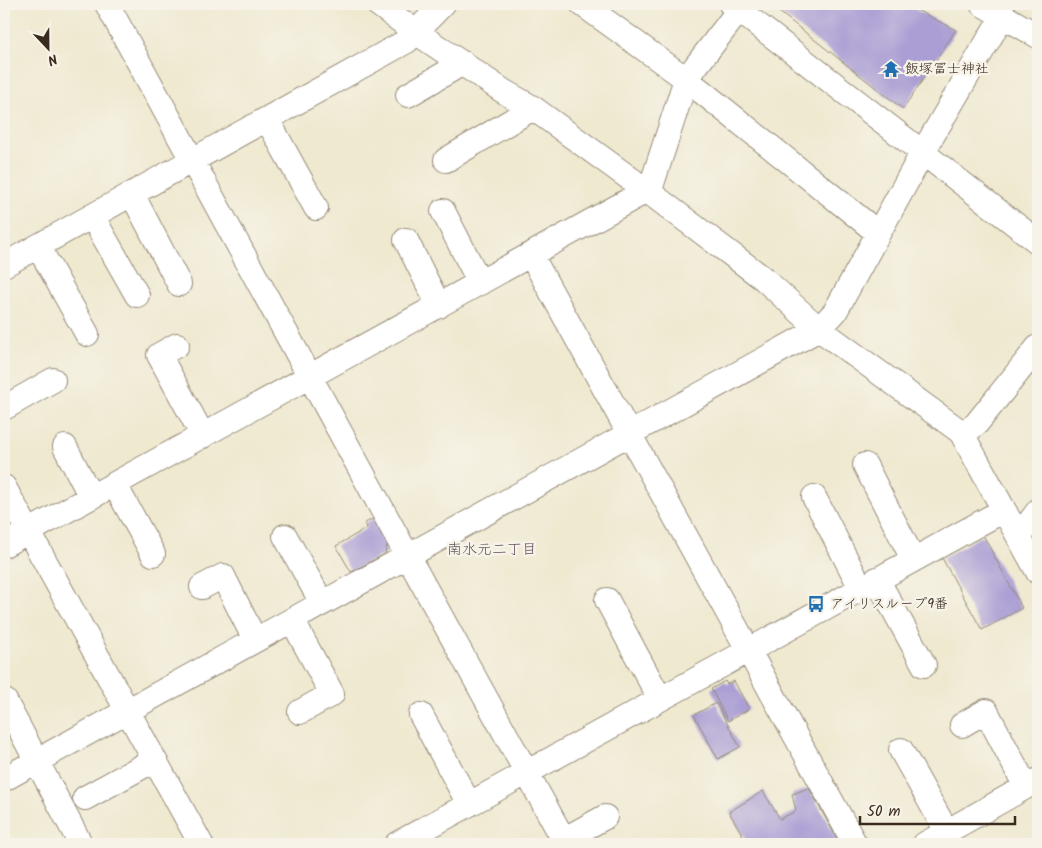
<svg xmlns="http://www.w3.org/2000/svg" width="1042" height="848" font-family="Kalam,'Klee One',sans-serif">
<rect width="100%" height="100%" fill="#f7f3e8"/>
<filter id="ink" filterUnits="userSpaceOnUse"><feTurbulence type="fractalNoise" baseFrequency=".02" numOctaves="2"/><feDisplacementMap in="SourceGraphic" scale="10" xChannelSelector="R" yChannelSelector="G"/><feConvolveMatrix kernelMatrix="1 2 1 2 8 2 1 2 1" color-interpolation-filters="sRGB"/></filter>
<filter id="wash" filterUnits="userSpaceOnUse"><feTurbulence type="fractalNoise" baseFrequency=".0096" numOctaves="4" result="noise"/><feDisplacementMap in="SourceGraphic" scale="20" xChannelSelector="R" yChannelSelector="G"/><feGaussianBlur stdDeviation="1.12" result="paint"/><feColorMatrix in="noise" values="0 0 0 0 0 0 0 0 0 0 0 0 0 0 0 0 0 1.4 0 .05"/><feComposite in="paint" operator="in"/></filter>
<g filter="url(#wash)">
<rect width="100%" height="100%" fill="#efe9d0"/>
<g id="blocks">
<!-- building -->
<path fill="#aa9ed4" d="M769,4h136l51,26 -53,79z
M375,518l13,24 -3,12 -34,18 -15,-26 31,-18 -2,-5z
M983,535l39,73 -40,22 -40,-72z
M725,681l2,3 7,-3 15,28 -21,12 -17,-32z
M716,703l24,44 -22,12 -24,-44z
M809,788l31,56h-92l-19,-32 34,-21 17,28 16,-8 -4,-17z"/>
</g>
</g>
<g filter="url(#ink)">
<use href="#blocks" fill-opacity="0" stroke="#958a77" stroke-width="1"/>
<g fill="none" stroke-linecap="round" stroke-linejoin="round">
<!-- minor casing -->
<g stroke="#958a77" stroke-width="26">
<path id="minor" d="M107,4l300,551 159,289
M378,4l39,29 86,58 30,17 121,88 110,83 55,50 142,103 77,140
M582,4l104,75 192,154
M731,4l307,238
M982,4l56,32
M408,95l55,-32
M267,119l49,89
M446,160l87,-52
M649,193l37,-114 53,-69
M132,194l47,90
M443,211l37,72
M92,216l45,79
M406,240l33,66
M38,246l49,88
M531,255l324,589
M4,265l403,-224 36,-37
M177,345l-18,10 44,81
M4,408l49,-28
M963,435l14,-12 61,-76
M65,447l26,50
M865,465l48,94
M115,485l38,69
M4,487l197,357
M814,497l47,91
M285,536l37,67
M1019,536l19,-25
M4,545l642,-354
M877,579l47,86
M202,587l21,-11 32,64
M607,600l53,99
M292,620l40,74 -32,18
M5,701l74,140
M421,715l48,89
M962,725l24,-14 40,76
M901,750l46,82
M4,779l815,-450 16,-17 88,-160 80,-137
M85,798l69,-38
M563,840l42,-23
M397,844l607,-334
M925,844l113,-64"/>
</g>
<!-- minor -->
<use href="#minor" stroke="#fff" stroke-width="24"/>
</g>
</g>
<!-- icons -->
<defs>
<g id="temple-bare" transform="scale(1.35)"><path d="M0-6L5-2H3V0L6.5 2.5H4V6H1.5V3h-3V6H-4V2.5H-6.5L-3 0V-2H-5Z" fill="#1f6fb2" stroke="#f7f3e8" stroke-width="2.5" paint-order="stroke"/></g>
<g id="bus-bare" transform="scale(1.35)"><path d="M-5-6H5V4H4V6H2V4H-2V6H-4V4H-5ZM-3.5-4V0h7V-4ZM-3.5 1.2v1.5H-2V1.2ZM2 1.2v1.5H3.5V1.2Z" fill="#1f6fb2" stroke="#f7f3e8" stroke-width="2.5" paint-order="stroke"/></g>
</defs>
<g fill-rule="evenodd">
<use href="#temple-bare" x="891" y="69"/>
<use href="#bus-bare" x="816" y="604"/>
</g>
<g text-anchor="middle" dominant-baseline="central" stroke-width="5" stroke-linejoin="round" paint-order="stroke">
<!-- poi labels -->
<g font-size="14" fill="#3b2a1e" stroke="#f7f3e8" text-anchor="start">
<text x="905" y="69">飯塚冨士神社</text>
<text x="830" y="604">アイリスループ9番</text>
</g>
<!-- neighbourhood labels -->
<g font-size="15" fill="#62535e" stroke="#f7f3e8">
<text x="492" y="550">南水元二丁目</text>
</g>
</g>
<!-- margin -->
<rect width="1042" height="848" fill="none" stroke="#f7f3e8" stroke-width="20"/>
<!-- north arrow -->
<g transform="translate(48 48) rotate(158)" stroke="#f7f3e8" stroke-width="4" paint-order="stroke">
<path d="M0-4L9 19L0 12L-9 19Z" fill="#3b2a1e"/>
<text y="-8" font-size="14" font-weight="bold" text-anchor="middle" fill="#3b2a1e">N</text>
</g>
<!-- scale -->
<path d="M860 816v8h155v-8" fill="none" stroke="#3b2a1e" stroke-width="2.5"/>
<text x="867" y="816" font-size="15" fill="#3b2a1e" stroke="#f7f3e8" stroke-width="4" paint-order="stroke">50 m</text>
</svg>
